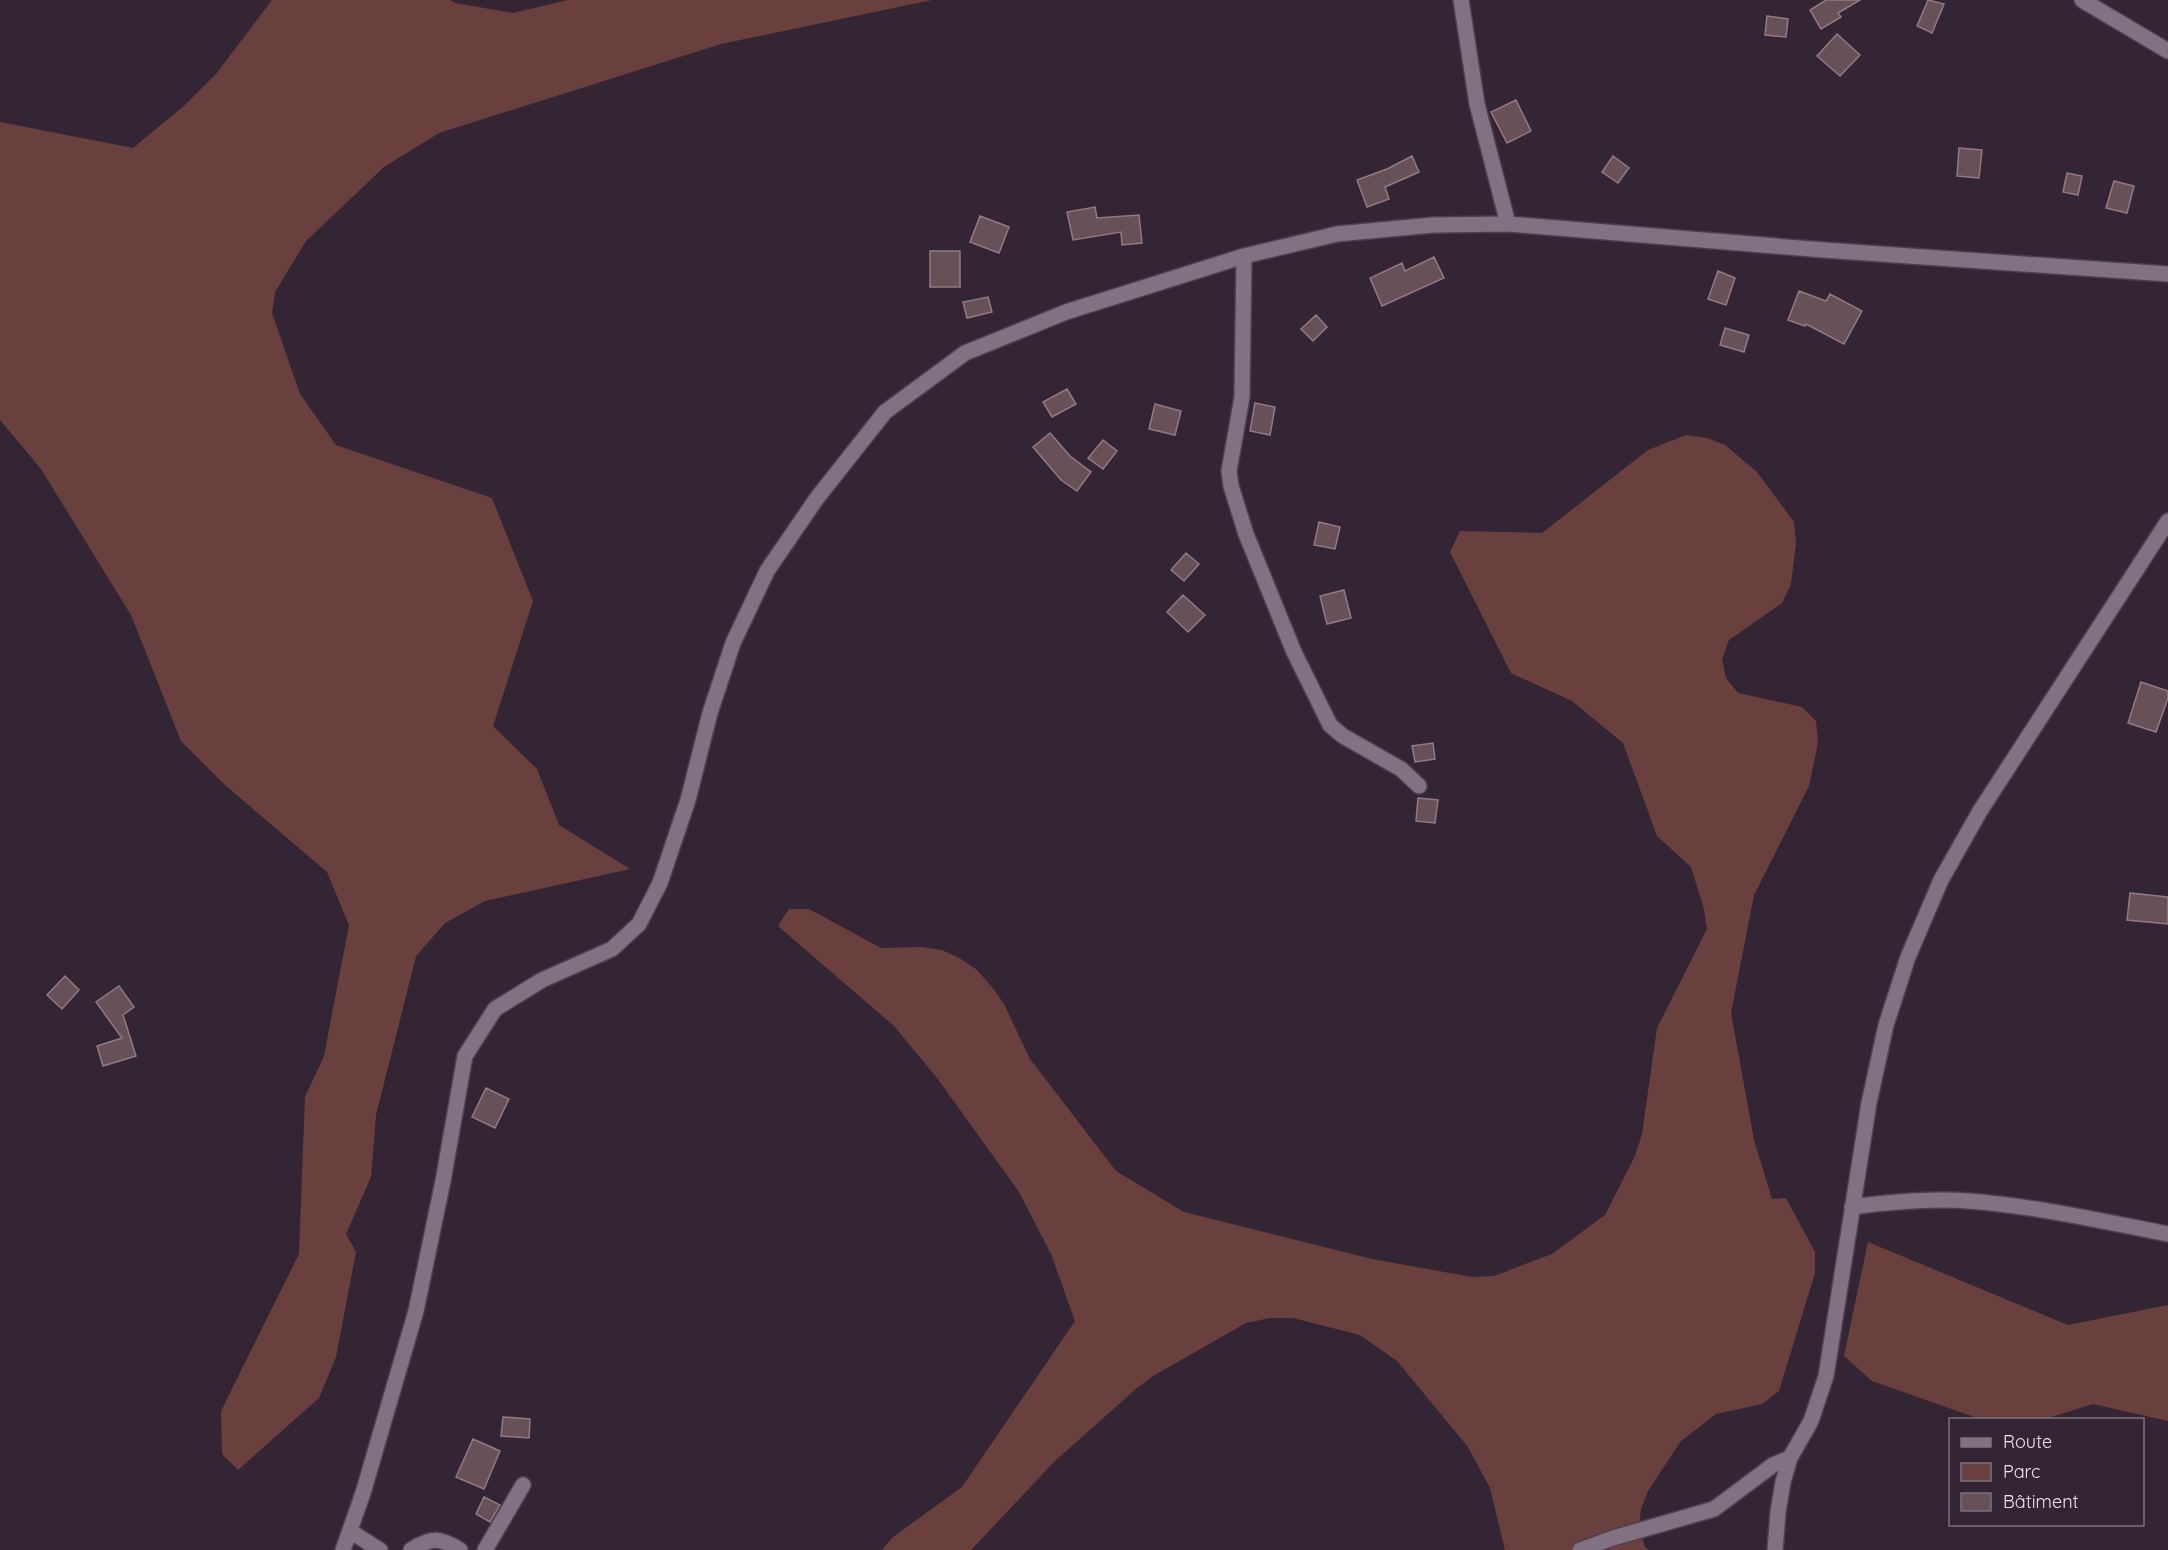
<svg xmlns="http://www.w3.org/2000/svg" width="2168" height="1550" font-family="Quicksand,sans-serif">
<rect width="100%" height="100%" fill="#342535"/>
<!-- green -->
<path fill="#6a403f" d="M272,0h178l5,3 58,10 55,-13h364l-211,44 -282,89 -55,34 -78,74 -31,51 -3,21 28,81 36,51 156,53 41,103 -40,125 44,43 22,56 71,44 -145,32 -40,22 -29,33 -40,159 -5,62 -25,57 10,18 -20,105 -17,41 -81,72 -16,-16 -1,-43 78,-157 6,-157 19,-41 25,-131 -22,-53 -102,-87 -44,-44 -50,-126 -90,-146 -41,-49v-298l133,26 52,-43 31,-31z
M1686,435l21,3 18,7 32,27 37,50 2,21 -5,41 -9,19 -53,37 -7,19 4,19 12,15 64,14 14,14 2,22 -9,43 -55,109 -23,118 23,127 18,59 14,-1 29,54v21l-36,118 -17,13 -46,10 -35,27 -33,50 -7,18 -2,19 6,19 4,3h-144l-15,-62 -22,-41 -71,-86 -37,-26 -67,-17h-23l-24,5 -93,53 -16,12 -82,73 -84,89h-89l11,-13 69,-50 113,-166 -24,-67 -32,-62 -82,-114 -43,-52 -116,-100 11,-17h20l72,39 40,-1 21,3 19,9 16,11 15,17 12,17 26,55 86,112 68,41 188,47 100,18 22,-1 58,-22 53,-39 30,-59 7,-22 15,-106 50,-99 -3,-20 -13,-42 -34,-31 -34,-93 -51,-42 -61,-28 -61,-121 10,-21 82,2 106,-83z
M1868,1242l200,83 100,-20v116l-75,-17 -48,15h-65l-108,-38 -28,-25z"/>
<!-- building -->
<path fill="#685059" stroke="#937983" stroke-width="1.5" d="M1826,0h34l-22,13 3,4 -20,12 -11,-19z
M1928,0l16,4 -12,29 -15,-7z
M1767,16l21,3 -2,18 -21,-2z
M1837,34l23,21 -20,21 -23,-20z
M1516,100l15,31 -24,12 -16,-31z
M1959,148l23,2 -3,28 -22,-2z
M1412,156l7,16 -34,15 4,12 -22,8 -10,-27 30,-11z
M1613,156l16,12 -11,15 -16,-11z
M2067,173l15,3 -4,19 -15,-3z
M2114,181l20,5 -7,27 -21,-5z
M1095,207l2,11 42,-3 3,28 -20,2 -1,-13 -48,8 -6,-28z
M980,216l29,11 -10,26 -29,-11z
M930,251h30v36h-30z
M1434,257l10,21 -62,28 -12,-28 32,-15 3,8z
M1718,271l17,7 -9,27 -18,-6z
M1799,291l27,10 4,-7 32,17 -18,33 -38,-20 -1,2 -17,-6z
M988,297l4,15 -25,6 -4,-16z
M1316,315l11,12 -14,14 -12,-12z
M1725,328l24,7 -5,17 -24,-7z
M1067,389l9,15 -24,13 -9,-15z
M1255,403l20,4 -5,28 -20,-4z
M1155,404l26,7 -6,24 -26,-6z
M1050,433l20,23 21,16 -14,19 -16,-11 -28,-33z
M1103,440l14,11 -14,18 -15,-11z
M1319,522l21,5 -5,22 -21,-4z
M1186,553l13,11 -15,17 -13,-11z
M1344,590l7,28 -24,6 -7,-28z
M1183,595l22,20 -17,17 -21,-20z
M2141,682l27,9v7l-12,34 -28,-9z
M1433,743l2,16 -20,3 -3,-16z
M1418,798l20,2 -3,23 -19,-2z
M2130,893l38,4v27l-41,-4z
M65,976l14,14 -17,19 -15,-14z
M119,986l15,21 -11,8 13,41 -33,10 -6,-20 25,-8 -26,-36z
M486,1088l23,11 -14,29 -23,-11z
M503,1417l27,2 -1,19 -28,-2z
M473,1439l27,12 -16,38 -28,-12z
M484,1497l16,8 -10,17 -14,-8z"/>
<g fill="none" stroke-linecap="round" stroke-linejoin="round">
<!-- street casing -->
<g stroke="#4d414e" stroke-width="18">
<path id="street" d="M1461,0l16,104 31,120
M2082,0l86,51
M1244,256l-2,141 -13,74 2,15 15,48 48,118 36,73 13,11 58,33 18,17
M1852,1207c38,-5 78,-9 116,-6 67,5 134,20 200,33
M350,1531l30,19
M343,1550l20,-57 53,-182 27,-130 22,-125 30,-47 47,-29 70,-31 27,-25 21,-41 28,-83 22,-87 23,-70 34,-72 50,-73 68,-86 80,-59 101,-41 178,-56 93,-22 96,-9 75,-1 316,26 344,24
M411,1550c20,-13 29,-13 49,0
M485,1550l38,-65
M1580,1550l33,-12 101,-29 59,-44 17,-7
M1775,1550l3,-38 5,-30 7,-24 21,-37 15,-45 43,-273 17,-78 22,-68 33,-77 39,-69 188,-290"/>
</g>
<!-- street -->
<use href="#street" stroke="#827083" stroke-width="15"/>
</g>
<!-- legend -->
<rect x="1949" y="1418" width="195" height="108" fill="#342535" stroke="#7e717f" stroke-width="1.5"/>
<rect x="1961" y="1438" width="30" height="9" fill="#827083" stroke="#7e717f" stroke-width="1.5"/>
<text x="2003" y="1448" font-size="18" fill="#ede3ed">Route</text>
<rect x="1961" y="1463" width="30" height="18" fill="#6a403f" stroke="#7e717f" stroke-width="1.5"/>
<text x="2003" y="1478" font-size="18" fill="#ede3ed">Parc</text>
<rect x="1961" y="1493" width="30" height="18" fill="#685059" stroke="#7e717f" stroke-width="1.5"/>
<text x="2003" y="1508" font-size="18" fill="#ede3ed">Bâtiment</text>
</svg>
